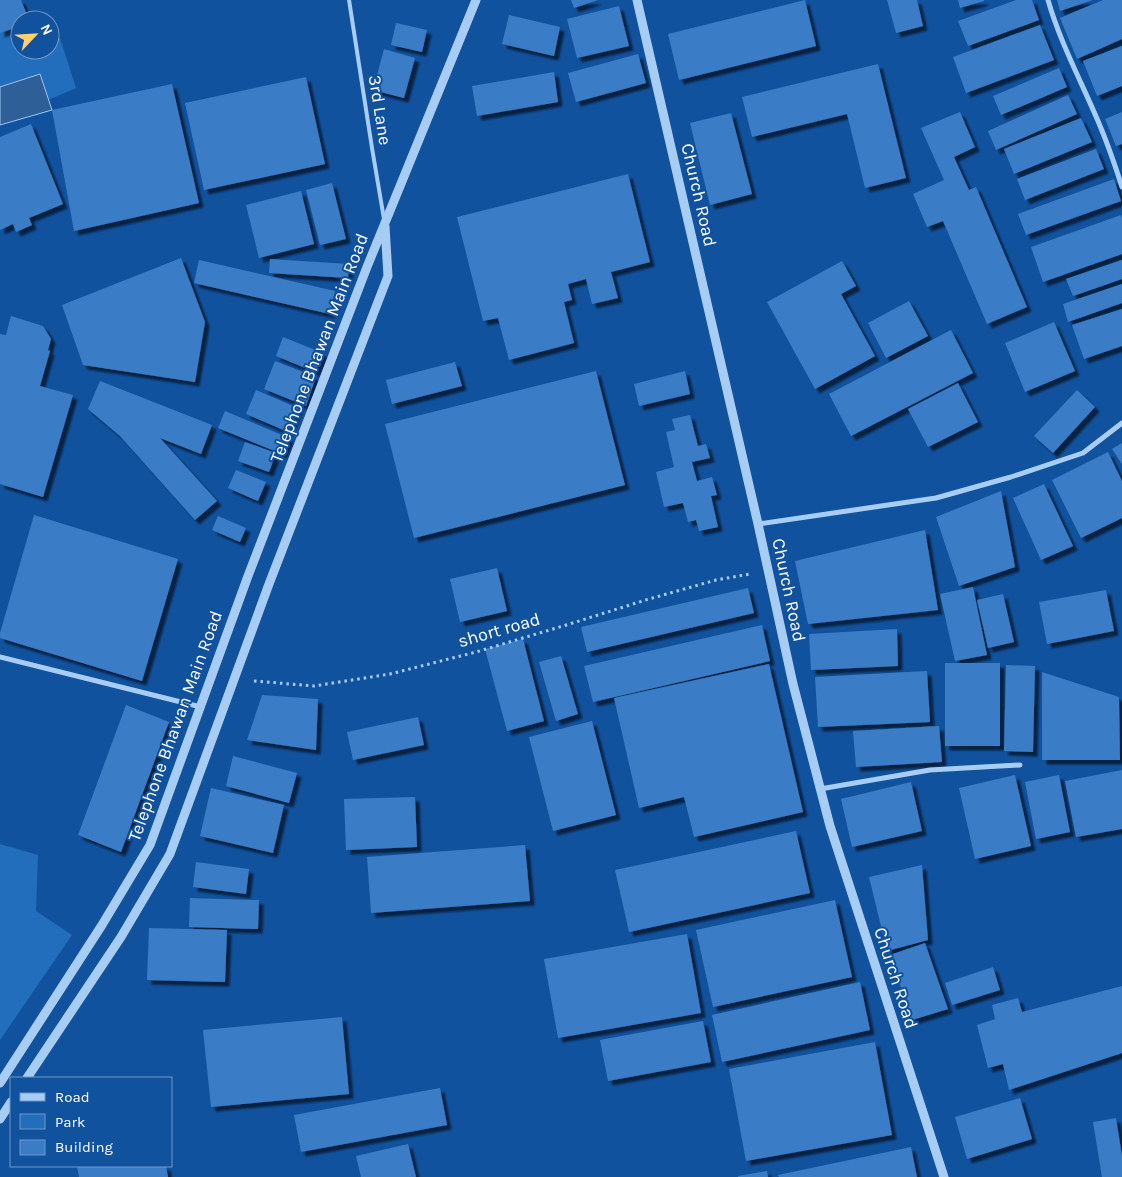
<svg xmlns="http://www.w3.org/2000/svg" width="1122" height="1177" font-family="Karla,sans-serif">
<defs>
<filter id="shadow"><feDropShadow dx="4.5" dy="4.5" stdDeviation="1" flood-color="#0009"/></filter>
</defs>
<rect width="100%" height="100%" fill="#11529f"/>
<!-- green -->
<path fill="#236dbd" d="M0,0h21l8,20h-9v30h30v-9l10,-3 16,50 -76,33z
M0,844l38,11 -2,56 36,24 -72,105z"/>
<!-- water -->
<path fill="#2f5f97" stroke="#99c8f8" d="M40,74l12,36 -52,15v-38z"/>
<!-- building -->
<path fill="#3a7cc6" filter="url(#shadow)" d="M0,0h21l8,20h-9v6l-20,7z
M571,0h27l-24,8z
M805,0l11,46 -137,34 -11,-46z
M887,0h30l6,26 -27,7z
M958,0h26v1l-24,7z
M1016,0h16l7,20 -71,26 -10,-25z
M1057,0h36l-33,11z
M1103,0h19v39l-45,20 -17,-41z
M619,6l10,40 -52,12 -10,-39z
M509,15l51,12 -6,29 -52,-12z
M396,23l31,7 -5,22 -31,-7z
M1040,25l14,35 -88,33 -13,-36z
M1122,46v40l-25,10 -14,-35z
M384,49l31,9 -11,40 -31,-8z
M638,54l8,29 -70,19 -8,-29z
M878,64l28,114 -41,10 -18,-74 -95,23 -10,-40z
M1059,68l8,19 -66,28 -8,-19z
M554,72l4,30 -81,14 -5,-30z
M306,77l19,87 -121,26 -19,-87z
M172,84l27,119 -125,28 -22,-121z
M1068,95l9,19 -81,36 -8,-19z
M960,112l15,35 -21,10 15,33 7,-3 51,120 -40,17 -44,-103 -16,6 -14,-33 31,-14 -23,-52z
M1122,112v32l-6,2 -11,-27z
M731,113l21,81 -42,11 -20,-82z
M1081,118l11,24 -78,32 -10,-25z
M31,124l32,80 -34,14 3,7 -16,7 -3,-8 -13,6v-93z
M1096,149l8,20 -79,31 -8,-21z
M628,174l22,88 -39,10 7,26 -26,6 -6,-25 -18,5 4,16 -8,2 10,41 -65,17 -11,-42 -15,3 -26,-104z
M1114,179l7,22 -95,34 -8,-21z
M332,183l14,56 -26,6 -14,-55z
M301,191l13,53 -55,14 -13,-53z
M1121,215l1,4v35l-79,28 -12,-35z
M181,258l24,64 -10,60 -112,-17 -21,-60z
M270,259l79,5 -1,14 -79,-5z
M199,260l136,31 -5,23 -136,-31z
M1122,260v19l-49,17 -7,-17z
M842,261l14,25 -15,8 34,62 -60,33 -48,-87z
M1122,284v19l-54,19 -5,-18z
M909,301l19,35 -42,22 -18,-35z
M1122,309v37l-38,13 -12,-34z
M11,316l32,10 8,13 -3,11 2,1 -10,35 33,9 -30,102 -43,-13v-150l6,1z
M1054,322l21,49 -50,21 -20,-49z
M951,330l22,43 -122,63 -22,-42z
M283,337l40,16 -8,19 -39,-16z
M275,361l41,16 -10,29 -42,-17z
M455,362l7,24 -70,18 -6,-24z
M596,371l29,114 -211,53 -29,-114z
M685,371l5,23 -51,12 -5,-22z
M100,381l112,44 -11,29 -41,-16 57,63 -22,19 -75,-84 -32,-27z
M958,383l20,39 -50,25 -20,-38z
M256,390l42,18 -10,24 -42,-18z
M1077,390l18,17 -42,46 -19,-17z
M225,411l64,27 -7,16 -64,-26z
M690,415l8,31 8,-2 4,14 -18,4 5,19 15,-4 5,18 -6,1 7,31 -19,4 -3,-11 -8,2 -5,-19 -19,4 -8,-35 18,-5 -8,-35 9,-2 -3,-11z
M245,442l31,11 -7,19 -31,-11z
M1122,443v21l-10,-15z
M1108,452l14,29v37l-41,20 -29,-58z
M236,470l30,12 -8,19 -30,-13z
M1044,484l29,62 -32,14 -28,-62z
M1001,491l14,76 -56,19 -23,-69z
M34,515l144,44 -36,122 -142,-43v-5z
M218,516l28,12 -6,14 -28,-12z
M925,530l13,80 -130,14 -13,-63z
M497,568l10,43 -47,11 -10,-43z
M973,587l14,68 -32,6 -15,-67z
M748,588l6,25 -167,39 -6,-25z
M1106,590l8,41 -67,13 -8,-42z
M1003,594l11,48 -26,6 -11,-48z
M762,625l8,36 -177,41 -9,-36z
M897,629l1,37 -87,4 -2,-36z
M523,639l21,82 -37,10 -22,-82z
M561,656l17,58 -22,7 -17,-59z
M945,663h55v83h-55z
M769,664l34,148 -109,25 -10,-40 -45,11 -25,-110z
M1006,665l29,1 -2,86 -29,-1z
M927,671l3,51 -112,5 -3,-50z
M1042,672l77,25 1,63h-78z
M262,695l56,4 -2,51 -69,-10z
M126,705l43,17 -48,130 -43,-17z
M418,717l6,28 -71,15 -6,-28z
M592,721l24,94 -63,16 -24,-94z
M939,726l3,36 -86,5 -3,-36z
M233,756l64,17 -8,30 -63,-17z
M1122,770v59l-46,8 -11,-56z
M1015,775l16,71 -56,13 -16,-71z
M1059,775l11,57 -34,7 -11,-57z
M911,782l11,49 -70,16 -11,-48z
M211,788l73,17 -11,48 -73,-17z
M415,797l2,50 -71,3 -2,-51z
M796,831l14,62 -181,39 -14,-62z
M525,845l5,56 -159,12 -4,-56z
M196,862l53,7 -3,25 -53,-7z
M922,865l6,75 -41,11 -18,-74z
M190,898l69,2 -1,29 -69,-2z
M835,900l17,77 -139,30 -17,-77z
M149,928l78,2 -2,52 -78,-2z
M687,934l14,79 -143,25 -14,-79z
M925,943l23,66 -36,11 -22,-65z
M993,967l7,23 -48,15 -7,-22z
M860,982l10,48 -148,32 -10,-47z
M1122,986v67l-113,37 -6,-26 -15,4 -11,-43 18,-6 -3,-14 26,-7 4,14z
M342,1017l7,77 -138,13 -8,-77z
M703,1021l8,41 -103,19 -8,-41z
M875,1042l17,93 -146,26 -17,-92z
M440,1088l7,37 -146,27 -7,-37z
M1020,1098l12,41 -65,20 -12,-42z
M1116,1118l6,38v21h-20l-9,-55z
M408,1144l8,33h-55l-5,-21z
M911,1147l6,30h-138l-1,-2z
M77,1166h89l2,11h-89z
M767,1171l1,6h-30v-1z"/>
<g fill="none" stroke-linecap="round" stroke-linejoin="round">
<!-- path -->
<path stroke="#a8cdf5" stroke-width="3" stroke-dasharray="2.5 4" stroke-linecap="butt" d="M254,681l60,5 76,-12 86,-22 87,-26 86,-27 67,-19 34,-6"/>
<!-- service -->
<path stroke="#a8cdf5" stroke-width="4" d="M349,0l23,148 12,71"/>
<!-- minor -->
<path stroke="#a8cdf5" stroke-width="5" d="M1048,0c12,42 33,81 50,121 9,21 17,44 24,66
M758,524l178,-26 75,-21 72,-24 39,-30
M0,657l201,50
M820,789l110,-19 90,-5"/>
<!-- tertiary -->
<path stroke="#a8cdf5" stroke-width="9" d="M637,0l121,524 35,160 37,142 114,351
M27,1078l94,-141 49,-83 99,-270 119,-308 -3,-50
M0,1083l102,-158 48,-80 98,-269 119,-309 109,-267
M0,1119l11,-17"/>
</g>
<g text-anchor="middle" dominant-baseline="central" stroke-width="4" stroke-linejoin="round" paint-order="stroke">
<!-- street labels -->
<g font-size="18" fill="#fff" stroke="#11529f">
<text transform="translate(380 110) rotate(81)">3rd Lane</text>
<text transform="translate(699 195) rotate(77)">Church Road</text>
<text transform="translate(319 348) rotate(-69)">Telephone Bhawan Main Road</text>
<text transform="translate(789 590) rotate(78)">Church Road</text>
<text transform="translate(499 630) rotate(-16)">short road</text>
<text transform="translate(175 726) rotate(-70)">Telephone Bhawan Main Road</text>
<text transform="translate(896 978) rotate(72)">Church Road</text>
</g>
</g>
<!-- legend -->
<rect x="10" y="1077" width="162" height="90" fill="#11529f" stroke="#7097c5"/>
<rect x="20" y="1093" width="25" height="8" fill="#a8cdf5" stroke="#7097c5"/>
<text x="55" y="1102" font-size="15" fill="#ffffff">Road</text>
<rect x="20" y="1114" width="25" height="15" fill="#236dbd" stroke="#7097c5"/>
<text x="55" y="1127" font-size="15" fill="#ffffff">Park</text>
<rect x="20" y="1140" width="25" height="15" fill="#3a7cc6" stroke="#7097c5"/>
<text x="55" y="1152" font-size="15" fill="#ffffff">Building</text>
<!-- north arrow -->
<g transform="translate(35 35) rotate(65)"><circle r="24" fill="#11529f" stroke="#7097c5"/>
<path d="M0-4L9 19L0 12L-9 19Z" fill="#ffd16c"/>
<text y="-8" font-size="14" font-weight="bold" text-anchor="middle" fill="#ffffff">N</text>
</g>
</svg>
